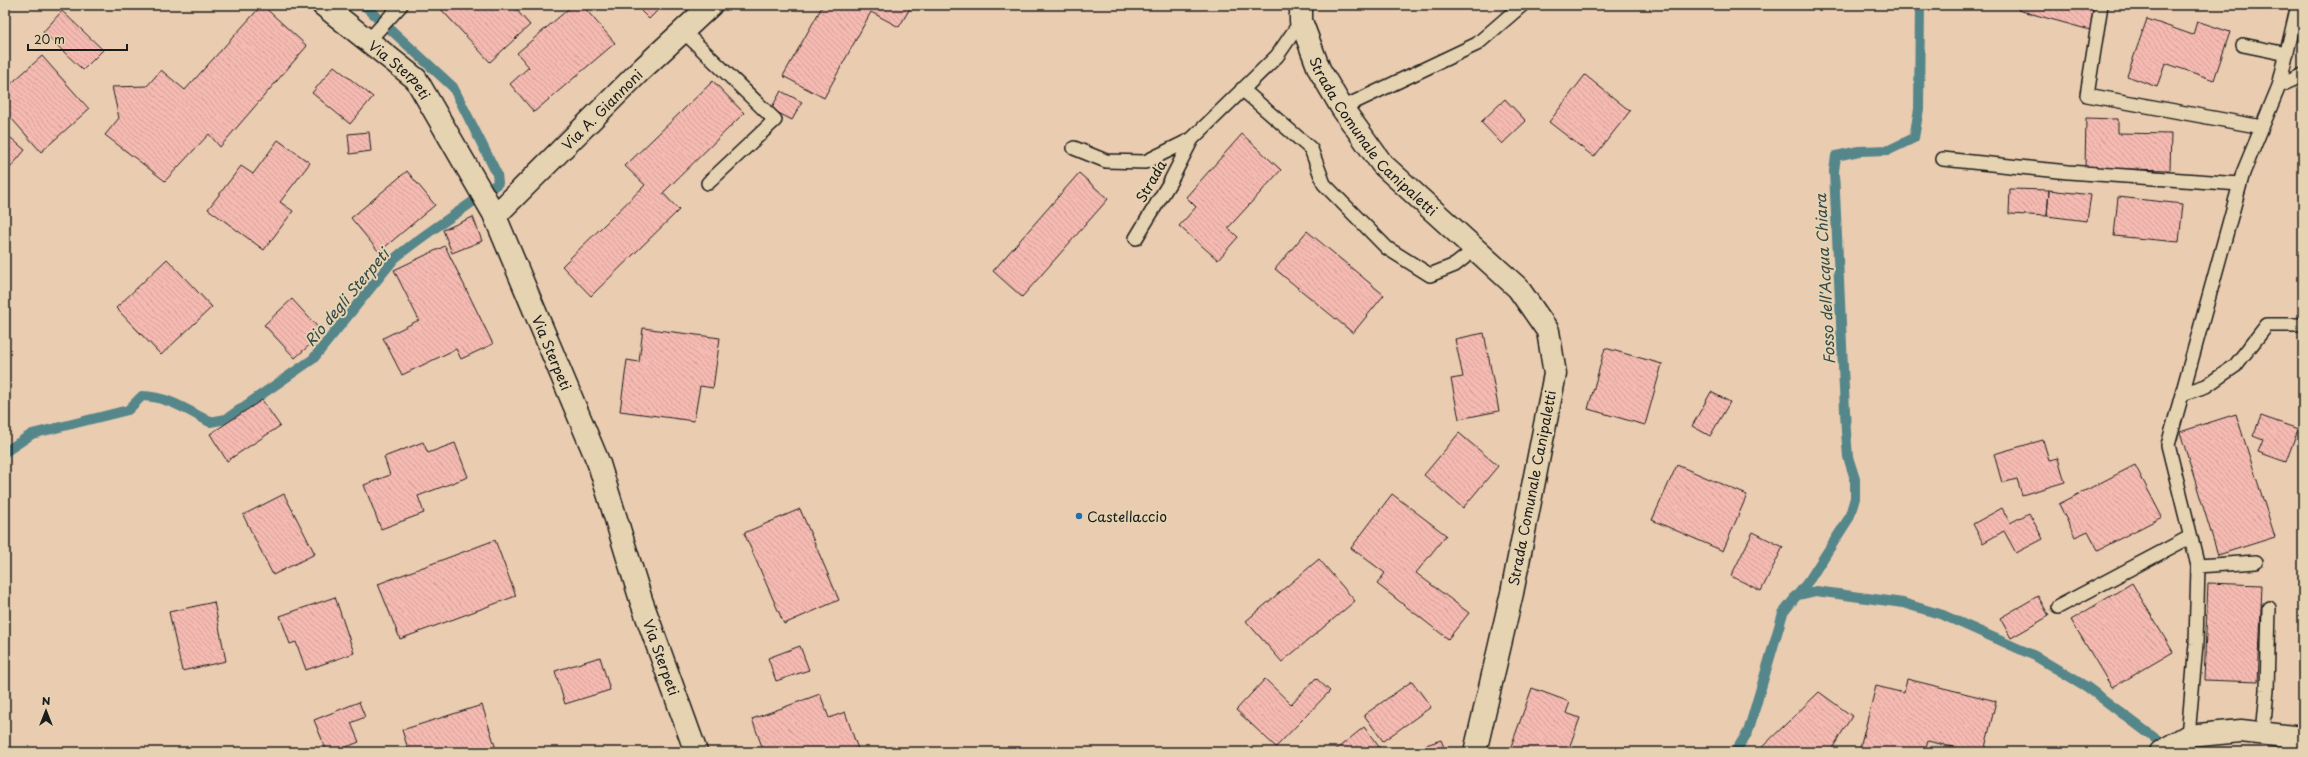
<svg xmlns="http://www.w3.org/2000/svg" width="2308" height="757" font-family="'Playpen Sans',sans-serif">
<defs>
<pattern id="building-back-hatch" width="6" height="6" patternUnits="userSpaceOnUse"><rect width="6" height="6" fill="#f5bab1"/><path d="M-1 5l2 2M0 0l6 6M5-1l2 2" fill="none" stroke="#d19f98"/></pattern>
</defs>
<rect width="100%" height="100%" fill="#eaccb1"/>
<filter id="ink" filterUnits="userSpaceOnUse"><feTurbulence type="fractalNoise" baseFrequency=".025" numOctaves="2"/><feDisplacementMap in="SourceGraphic" scale="8" xChannelSelector="R" yChannelSelector="G"/><feConvolveMatrix kernelMatrix="1 2 1 2 8 2 1 2 1" color-interpolation-filters="sRGB"/></filter>
<g filter="url(#ink)">
<g fill="none" stroke-linecap="round" stroke-linejoin="round">
<!-- stream -->
<path stroke="#55868a" stroke-width="10" d="M5,452l27,-18 96,-24 14,-14c25,0 47,15 68,26l16,-3 87,-60 81,-100c33,-28 70,-49 104,-76l-1,-9 -44,-87 -89,-82
M1795,596l21,-5 87,12 40,12 92,41 52,31 81,61
M1735,752l13,-20 35,-119 27,-34 39,-61 6,-20v-19l-7,-22 -2,-25 -12,-261 2,-15 23,-5 30,-1 25,-12 5,-29 1,-104"/>
</g>
<!-- building -->
<path fill="url(#building-back-hatch)" stroke="#1c1c1c" d="M262,5l45,41 -87,101 -11,-13 -44,47 -60,-46 14,-17 -7,-31 35,-1 14,-16 24,20z
M437,5h75l18,20 -40,37z
M573,5h9l33,38 -81,69 -24,-28 19,-17 -12,-14z
M635,5h22l3,3 -11,11z
M823,5h89l-13,22 -28,-15 -47,86 -41,-22z
M2020,5h77l-7,25 -72,-20z
M62,11l41,39 -20,20 -40,-38z
M2147,19l46,16 4,-14 33,11 -16,48 -49,-17 -8,24 -30,-11z
M42,56l47,53 -48,43 -36,-41v-22z
M334,66l39,31 -23,27 -38,-31z
M1585,75l45,36 -36,46 -45,-35z
M713,81l31,32 -81,80 16,17 -88,86 -29,-30 83,-81 -20,-19z
M781,91l21,11 -10,18 -21,-11z
M1505,99l21,22 -24,23 -21,-22z
M2086,118l32,1v14l53,1 -1,36 -85,-2z
M369,132l2,19 -21,3 -2,-20z
M5,133l20,17 -20,24z
M1242,134l39,36 -53,58 10,9 -20,23 -39,-34 17,-19 -10,-10z
M278,140l32,23 -30,39 13,9 -29,39 -56,-41 33,-43 12,8z
M407,171l28,34 -56,47 -28,-34z
M1079,173l29,26 -86,98 -29,-26z
M2010,189l39,1 -2,26 -38,-2z
M2049,190l42,5 -4,26 -40,-5z
M2118,197l65,7 -4,38 -65,-6z
M473,217l9,24 -30,12 -9,-23z
M1307,231l77,64 -31,38 -78,-64z
M445,246l48,98 -32,15 -5,-10 -54,26 -19,-37 36,-18 -25,-50z
M167,259l45,48 -51,48 -45,-47z
M292,299l31,34 -28,25 -31,-33z
M643,328l77,10 -7,50 -13,-2 -6,35 -74,-10 7,-51 12,2z
M1484,333l15,78 -40,8 -8,-40 12,-2 -8,-38z
M1605,348l57,16 -17,61 -57,-16z
M1711,392l19,10 -20,34 -18,-10z
M262,400l18,26 -53,35 -17,-27z
M2236,414l39,123 -57,18 -38,-123z
M2261,416l37,13 -12,33 -28,-10 5,-12 -10,-4z
M1459,433l39,33 -35,42 -39,-33z
M2043,440l6,20 9,-2 7,24 -43,13 -5,-16 -15,4 -8,-29z
M423,442l5,11 27,-10 13,34 -50,19 6,17 -43,16 -17,-44 26,-10 -6,-18z
M1677,465l70,30 -24,56 -71,-31z
M2135,465l27,52 -64,33 -10,-19 -13,6 -16,-33z
M284,494l31,60 -42,21 -30,-60z
M1392,494l54,41 -30,38 53,40 -21,26 -71,-55 8,-11 -34,-25z
M2002,508l8,15 19,-10 14,26 -27,14 -12,-22 -21,12 -10,-19z
M800,509l39,91 -55,24 -40,-91z
M1753,532l30,15 -22,44 -30,-15z
M495,540l21,56 -116,43 -22,-55z
M1319,559l36,42 -73,61 -36,-41z
M2132,583l41,69 -61,36 -41,-68z
M2208,583l54,2 -4,97 -54,-2z
M2038,596l11,20 -38,22 -11,-20z
M335,597l19,56 -48,17 -10,-28 -6,2 -10,-28z
M214,602l12,59 -44,10 -13,-59z
M800,646l9,24 -33,11 -8,-23z
M600,657l10,33 -45,14 -10,-33z
M1316,678l14,13 -54,56 -40,-37 29,-31 26,25z
M1907,679l89,22 -12,51h-11l-45,-11 -3,11h-66l17,-66 28,7z
M1412,681l19,26 -48,34 -19,-26z
M1532,688l38,14 -4,11 14,5 -11,30 12,4h-72z
M1819,692l33,24 -22,36h-73z
M820,694l9,24 16,-6 14,40h-95l-12,-33z
M359,702l6,15 -14,6 8,19 -25,10h-7l-13,-32z
M482,705l15,47h-88l-7,-22z
M1364,727l19,25h-50z
M1441,740l5,12h-38v-1z"/>
<g fill="none" stroke-linecap="round" stroke-linejoin="round">
<!-- service casing -->
<g stroke="#1c1c1c" stroke-width="16">
<path id="service" d="M2101,5l-14,90 175,32
M683,31l92,89 -67,63
M368,41l33,-36
M2243,45l44,9
M2279,86l19,-81
M1242,89l69,60 13,35 63,64 43,27 25,-10 19,-15
M1342,108l135,-64 45,-39
M1074,148l32,13 39,1 47,-23 85,-83 24,-35
M1943,159l125,13 172,12
M1136,238l34,-56 22,-43
M2182,394l24,-8 29,-20 32,-41h36
M2198,566l58,-4
M2058,607l132,-70
M2263,734l4,-44 2,-82
M2188,736l8,-92 2,-78 -30,-121 75,-272 36,-87 24,-11
M2175,743l15,9"/>
</g>
<!-- minor casing -->
<g stroke="#1c1c1c" stroke-width="25">
<g id="minor">
<path id="s1" d="M323,5l93,74 78,135 105,250 42,136 55,152"/>
<path id="s2" d="M495,216l146,-146 70,-65"/>
<path d="M2161,752l27,-16 53,-5 62,7"/>
</g>
</g>
<!-- tertiary casing -->
<g stroke="#1c1c1c" stroke-width="25">
<g id="tertiary">
<path id="s3" d="M1301,5v16l18,48 23,39 40,56 136,124 30,43 7,43 -43,219 -37,159"/>
</g>
</g>
<!-- service -->
<use href="#service" stroke="#e5d3b1" stroke-width="13"/>
<!-- minor -->
<use href="#minor" stroke="#e5d3b1" stroke-width="22"/>
<!-- tertiary -->
<use href="#tertiary" stroke="#e5d3b1" stroke-width="22"/>
</g>
</g>
<!-- markers -->
<circle fill="#1f6fb2" stroke="#e5d3b1" stroke-width="1.5" cx="1079" cy="516" r="4"/>
<g text-anchor="middle" dominant-baseline="central" stroke-width="4" stroke-linejoin="round" paint-order="stroke">
<!-- street labels -->
<g font-size="14" fill="#1c1c1c" stroke="#e5d3b1">
<text stroke="none"><textPath href="#s1" startOffset="101">Via Sterpeti</textPath></text>
<text stroke="none"><textPath href="#s2" startOffset="151">Via A. Giannoni</textPath></text>
<text stroke="none"><textPath href="#s3" startOffset="154">Strada Comunale Canipaletti</textPath></text>
<text transform="translate(1151 181) rotate(-60)">Strada</text>
<text stroke="none"><textPath href="#s1" startOffset="425">Via Sterpeti</textPath></text>
<text transform="translate(1532 488) rotate(-79)">Strada Comunale Canipaletti</text>
<text stroke="none"><textPath href="#s1" startOffset="749">Via Sterpeti</textPath></text>
</g>
<!-- poi labels -->
<g font-size="14" fill="#1c1c1c" stroke="#e5d3b1" text-anchor="start">
<text x="1087" y="516">Castellaccio</text>
</g>
<!-- water labels -->
<g font-size="15" font-style="italic" fill="#34484a" stroke="#e5d3b1">
<text transform="translate(1824 279) rotate(-93)">Fosso dell'Acqua Chiara</text>
<text transform="translate(346 297) rotate(-50)">Rio degli Sterpeti</text>
</g>
</g>
<!-- margin -->
<rect width="2308" height="757" fill="none" stroke="#e5d3b1" stroke-width="20"/>
<rect x="10" y="10" width="2288" height="737" fill="none" stroke="#1c1c1c" stroke-width="1.5" filter="url(#ink)"/>
<!-- north arrow -->
<g transform="translate(46 711)" stroke="#e5d3b1" stroke-width="3" paint-order="stroke">
<path d="M0-3L7 15L0 10L-7 15Z" fill="#1c1c1c"/>
<text y="-6" font-size="11" font-weight="bold" text-anchor="middle" fill="#1c1c1c">N</text>
</g>
<!-- scale -->
<path d="M28 44v6h99v-6" fill="none" stroke="#1c1c1c" stroke-width="2"/>
<text x="34" y="44" font-size="12" fill="#1c1c1c" stroke="#e5d3b1" stroke-width="3" paint-order="stroke">20 m</text>
</svg>
